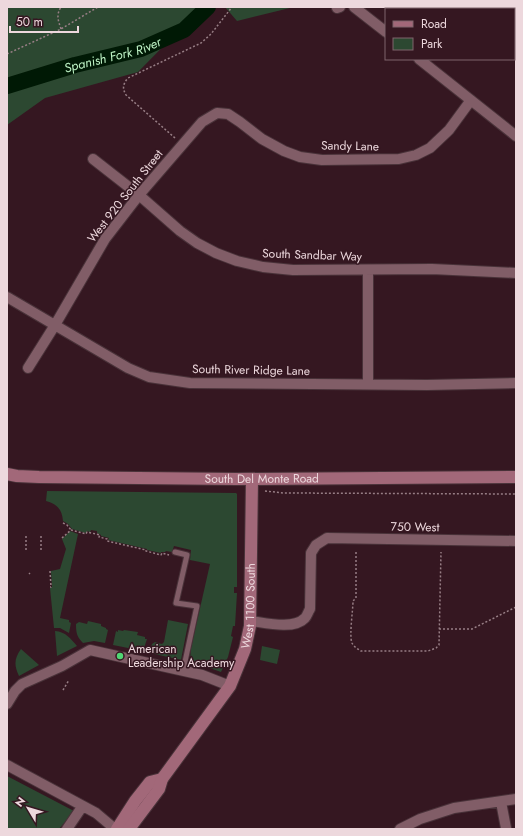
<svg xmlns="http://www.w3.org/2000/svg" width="523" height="836" font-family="Jost,sans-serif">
<rect width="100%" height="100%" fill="#351721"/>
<!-- green -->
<path fill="#2c4831" d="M7,7h195l-64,65 -93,26 -38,27z
M225,7h69l-57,14z
M47,491l189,2 1,1v93h-3v6h3l-2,33h-2l-2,10 2,1 -5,20 -7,15 -31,-11 1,-13 19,-84 -20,-4 1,-10 -17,-4 -2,6 -6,-1 -1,1h-4v1l-14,-3v-1l-39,-9 1,-2 -8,-2v-1l-4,-2v-2l-6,-1 -1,2 -3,-1 -1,2 -14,-4 -4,-5 -5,-3c-1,-12 -6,-17 -17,-20z
M70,531l8,3 -18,84 9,2v2l2,1 -2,10 -9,-5h-6l-4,-40 2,-1 -1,-16 9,-2 6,-20 -4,-10z
M168,620l20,4 -7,36 -31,-7 2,-9 3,-2 7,2 2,-2z
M88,621l13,3v2l5,2v1l2,1 -3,13 -11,-2 -11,2c-6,-6 -7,-10 -7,-19l3,-2 8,2z
M118,630l5,1 1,-1 14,2 -1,3 8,2v2h2l-4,12 -30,-6 3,-14 2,1z
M55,631c11,1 15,7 22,15l-20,10z
M262,646l18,4 -3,14 -17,-4z
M21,649l18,16 -20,11c-5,-11 -5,-17 2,-27z
M7,776l67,35 -15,18h-52z"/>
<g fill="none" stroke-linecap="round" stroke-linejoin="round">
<!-- river -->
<path stroke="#001905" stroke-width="16" id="s1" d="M7,86l68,-21 66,-16 43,-19 24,-23"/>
<!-- lane casing -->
<g stroke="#493239" stroke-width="7">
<path id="lane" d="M175,552l12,3 -11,48 21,3 -14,65"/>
</g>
<!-- street casing -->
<g stroke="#493239" stroke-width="12">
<path id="street" d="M354,7l32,25
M337,8l3,-1
M419,59l97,77
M93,159l46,36 41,36 17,12 19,10 21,8 26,6 30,3 139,-1 84,4
M368,270v114
M7,297l121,71 21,9 41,6 237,2 89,-2
M28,368l27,-43 50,-86 34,-44 63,-73 15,-9 11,1 12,8 22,17 22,12 16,6 22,3 77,-1 17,-4 14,-7 19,-18 22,-30
M251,621c15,2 43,9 54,-3 2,-2 3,-6 5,-9l1,-56 5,-8 11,-7 189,3
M7,704l8,-13 7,-7 40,-18 28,-16 112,25 28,11
M7,765l89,48 19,16
M501,802l5,26
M67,829l15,-22
M400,829l20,-10 34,-11 62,-9"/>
</g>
<!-- secondary casing -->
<g stroke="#493239" stroke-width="14">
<g id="secondary">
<path id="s2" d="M7,474l10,2 22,1 198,2 279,-2"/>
<path d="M117,829l18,-28 15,-19 12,-3"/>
<path id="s3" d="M129,829l30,-40 3,-10 68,-93 15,-37 5,-23 2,-147"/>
</g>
</g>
<!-- path -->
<path stroke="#977e85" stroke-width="1.5" stroke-dasharray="2 2" stroke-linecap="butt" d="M414,9l1,-2
M61,29c-3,-9 -5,-14 0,-22
M7,54l54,-25 37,-22
M175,138l-49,-43c-4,-7 -3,-11 2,-17l73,-35 10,-9 21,-27
M265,491l19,2 232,1
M63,523l4,2 4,5
M26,536v14
M62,538l9,-8 15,4 1,-2 13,3 -1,2 8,2v2l39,9v1l15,4 1,-2 7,2
M41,550v-14
M356,552v46l-3,3c0,9 -4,35 -1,42 2,4 6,6 9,8h67l8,-3 3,-3 2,-93
M50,571l1,16h-1
M29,574l1,-1
M439,629h33l44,-22
M63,690l6,-10"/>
<!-- lane -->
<use href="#lane" stroke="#815d67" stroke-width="5"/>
<!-- street -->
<use href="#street" stroke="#815d67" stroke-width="10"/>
<!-- secondary -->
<use href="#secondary" stroke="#a26879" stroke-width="12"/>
</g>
<!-- markers -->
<circle fill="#50d674" stroke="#351721" stroke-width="1.5" cx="120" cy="656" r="4"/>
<g text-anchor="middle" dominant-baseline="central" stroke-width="3" stroke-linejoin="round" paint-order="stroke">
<!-- street labels -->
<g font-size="12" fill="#edd8dd" stroke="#351721">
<text transform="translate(350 146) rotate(1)">Sandy Lane</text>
<text transform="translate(125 196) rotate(-52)">West 920 South Street</text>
<text transform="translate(312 255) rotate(2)">South Sandbar Way</text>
<text transform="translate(251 370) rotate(1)">South River Ridge Lane</text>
<text stroke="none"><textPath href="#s2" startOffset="255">South Del Monte Road</textPath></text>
<text transform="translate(415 527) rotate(1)">750 West</text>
<text stroke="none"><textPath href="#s3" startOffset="259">West 1100 South</textPath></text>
</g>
<!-- poi labels -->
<g font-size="12" fill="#edd8dd" stroke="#351721" text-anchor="start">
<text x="128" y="649">American<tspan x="128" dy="14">Leadership Academy</tspan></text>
</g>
<!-- water labels -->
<g font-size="13" font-style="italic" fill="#bef4c6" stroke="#351721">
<text stroke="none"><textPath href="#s1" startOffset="110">Spanish Fork River</textPath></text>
</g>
</g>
<!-- border -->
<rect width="523" height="836" fill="none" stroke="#edd8dd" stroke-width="16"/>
<!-- legend -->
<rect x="385" y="8" width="130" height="52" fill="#351721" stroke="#7f646c"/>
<rect x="393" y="21" width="20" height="6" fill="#a26879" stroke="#7f646c"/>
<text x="421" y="28" font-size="12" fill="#edd8dd">Road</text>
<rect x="393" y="38" width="20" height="12" fill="#2c4831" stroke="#7f646c"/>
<text x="421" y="48" font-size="12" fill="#edd8dd">Park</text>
<!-- north arrow -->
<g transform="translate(28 808) rotate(308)" stroke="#351721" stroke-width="3" paint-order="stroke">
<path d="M0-3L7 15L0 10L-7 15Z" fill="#edd8dd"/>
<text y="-6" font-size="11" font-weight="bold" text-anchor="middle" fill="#edd8dd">N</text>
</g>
<!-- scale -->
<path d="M10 26v6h68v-6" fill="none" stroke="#edd8dd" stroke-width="2"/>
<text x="16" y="26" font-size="12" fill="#edd8dd" stroke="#351721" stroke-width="3" paint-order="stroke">50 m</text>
</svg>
